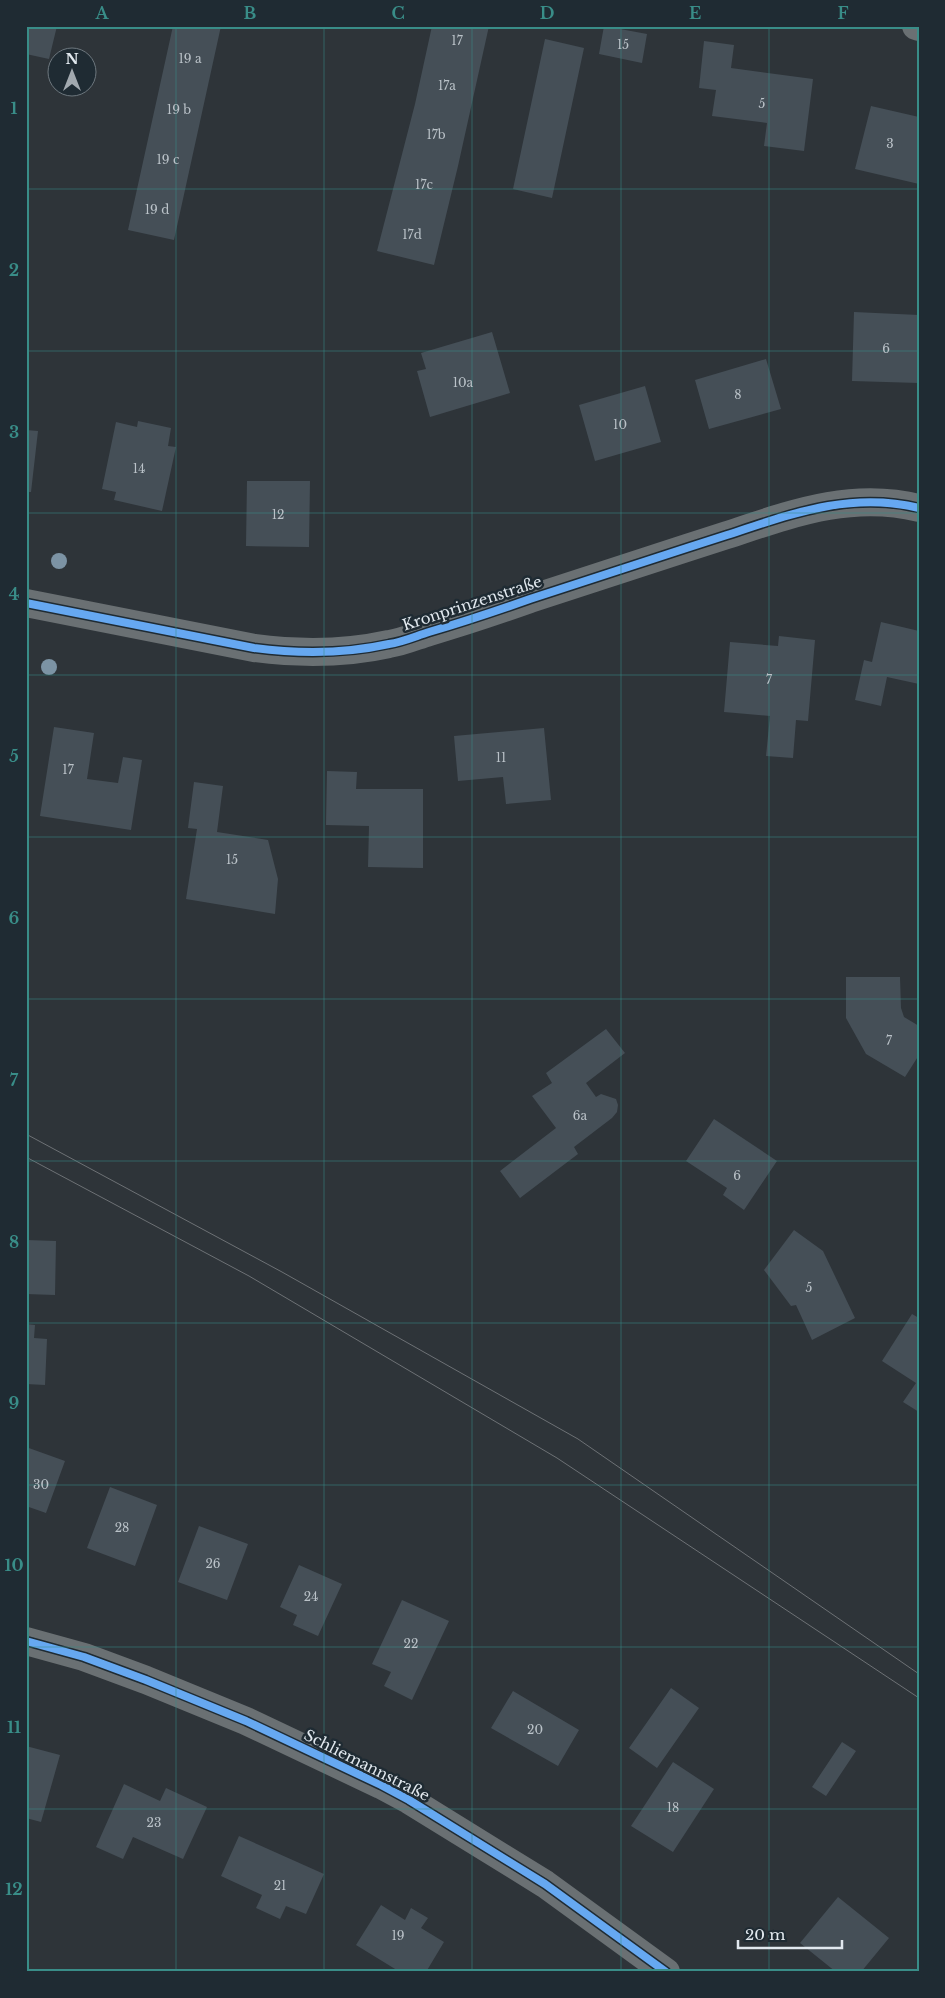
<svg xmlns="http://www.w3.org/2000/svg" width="945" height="1998" font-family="'Libre Baskerville',serif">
<rect width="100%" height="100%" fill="#2e3439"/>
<!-- building -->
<path fill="#454f57" d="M26,26h31l-8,33 -23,-5z
M173,26h48l-47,214 -46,-10z
M432,26h57l-31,140 -24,99 -57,-14 38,-147z
M604,26l43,8 -5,29 -43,-9z
M545,39l39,9 -32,150 -39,-9z
M704,41l30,4 -3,23 82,11 -9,72 -40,-5 3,-23 -55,-7 4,-26 -17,-2z
M871,106l48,11v67l-64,-15z
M854,312l65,3v68l-67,-2z
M492,332l18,61 -80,24 -13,-46 9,-2 -5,-16z
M766,359l15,50 -72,20 -14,-49z
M645,386l16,56 -66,19 -16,-56z
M138,421l33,7 -3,18 8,1 -14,64 -48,-11 2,-8 -14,-3 14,-67 21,5z
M26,430l12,1 -7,61h-5z
M247,481h63l-1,66 -63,-1z
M881,622l38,9v53l-32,-7 -6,29 -26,-6 9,-40 8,2z
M779,636l36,4 -7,81 -12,-1 -3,38 -27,-2 4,-40 -46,-4 6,-70 48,4z
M54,727l40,6 -7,46 31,4 5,-26 19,3 -11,70 -91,-14z
M544,728l7,72 -45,4 -3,-27 -45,4 -4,-45z
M327,771l30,1 -1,17h67v79l-55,-1 1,-41 -43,-1z
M194,782l29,4 -6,46 51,8 10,39 -3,35 -89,-15 11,-70 -9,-1z
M846,977h54l1,31 3,9 15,9v29l-14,22 -39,-23 -20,-36z
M606,1029l19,24 -39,30 10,14 5,-3 15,5 2,6 -1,7 -5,6 -38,29 4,7 -58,44 -20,-27 56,-43 -24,-32 20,-13 -6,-10z
M714,1119l63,42 -33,49 -21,-15 4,-7 -41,-27z
M794,1230l29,21 32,67 -43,22 -16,-35 -5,1 -27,-36z
M26,1240l30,1 -1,54 -29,-1z
M912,1314l7,4v94l-16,-10 13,-19 -34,-22z
M26,1324l9,1 -1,13 13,1 -2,46 -19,-1z
M26,1447l39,14 -19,52 -20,-7z
M110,1487l47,18 -22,61 -48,-18z
M199,1526l49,18 -21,56 -49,-18z
M299,1565l43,19 -24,52 -25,-11 4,-10 -17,-8z
M402,1600l47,21 -37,79 -28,-14 7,-14 -19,-8z
M671,1688l28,20 -42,60 -28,-20z
M513,1691l66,39 -21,36 -67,-38z
M842,1742l14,9 -30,45 -14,-9z
M26,1746l34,9 -19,67 -15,-4z
M673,1762l41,27 -41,63 -42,-26z
M124,1784l36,17 6,-13 41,19 -24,52 -50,-22 -10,22 -27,-12z
M239,1836l85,38 -18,40 -20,-8 -6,13 -24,-11 6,-13 -41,-19z
M838,1897l51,41 -28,34h-25l-36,-29z
M381,1905l24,15 6,-12 17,10 -7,10 23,14 -18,30h-26l-44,-27z"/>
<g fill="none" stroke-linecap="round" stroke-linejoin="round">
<!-- minor -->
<path stroke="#6a7073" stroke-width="28" d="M916,26l3,1
M26,603l228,45c46,6 90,6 135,-4 14,-2 27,-8 40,-12 34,-10 67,-21 101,-33 65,-21 131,-43 197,-64 64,-21 124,-44 192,-27
M26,1641l58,16 62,23 100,41 135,64 28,15 136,84 121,88"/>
<!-- tram -->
<path stroke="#6d7175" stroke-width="1" d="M26,1134l256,138 296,167 341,235
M26,1157l223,119 308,182 362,240"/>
<!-- cycleway casing -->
<g stroke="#1f2b33" stroke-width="11">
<path id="cycleway" d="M26,603l228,45c46,6 90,6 135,-4 14,-2 27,-8 40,-12 34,-10 67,-21 101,-33 65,-21 131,-43 197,-64 64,-21 124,-44 192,-27
M26,1641l58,16 62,23 100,41 135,64 28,15 136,84 121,88"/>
</g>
<!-- cycleway -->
<use href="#cycleway" stroke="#66a8f1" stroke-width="8"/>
</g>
<!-- trees -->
<g fill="#7c93a4">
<circle cx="59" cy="561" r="8"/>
<circle cx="49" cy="667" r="8"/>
</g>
<!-- grid -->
<path fill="none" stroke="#398d88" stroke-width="1" stroke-opacity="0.55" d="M176,26v1946M324,26v1946M472,26v1946M621,26v1946M769,26v1946M26,189h893M26,351h893M26,513h893M26,675h893M26,837h893M26,999h893M26,1161h893M26,1323h893M26,1485h893M26,1647h893M26,1809h893"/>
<g text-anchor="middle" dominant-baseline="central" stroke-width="5" stroke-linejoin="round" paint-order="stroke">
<!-- number labels -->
<g font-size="12" fill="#bac2c8">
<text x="457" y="40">17</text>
<text x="623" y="44">15</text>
<text x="190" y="58">19 a</text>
<text x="447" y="85">17a</text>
<text x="762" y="103">5</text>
<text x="179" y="109">19 b</text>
<text x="436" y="134">17b</text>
<text x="890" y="143">3</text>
<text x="168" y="159">19 c</text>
<text x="424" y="184">17c</text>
<text x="157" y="209">19 d</text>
<text x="412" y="234">17d</text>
<text x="886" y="348">6</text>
<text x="463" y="382">10a</text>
<text x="738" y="394">8</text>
<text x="620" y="424">10</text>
<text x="139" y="468">14</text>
<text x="278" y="514">12</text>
<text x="769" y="679">7</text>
<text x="501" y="757">11</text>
<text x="68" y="769">17</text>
<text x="232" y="859">15</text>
<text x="889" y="1040">7</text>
<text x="580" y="1115">6a</text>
<text x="737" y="1175">6</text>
<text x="809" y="1287">5</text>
<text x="41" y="1484">30</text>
<text x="122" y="1527">28</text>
<text x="213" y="1563">26</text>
<text x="311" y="1596">24</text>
<text x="411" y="1643">22</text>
<text x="535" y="1729">20</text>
<text x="673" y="1807">18</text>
<text x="154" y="1822">23</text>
<text x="280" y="1885">21</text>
<text x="398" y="1935">19</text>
</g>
<!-- street labels -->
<g font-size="15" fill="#e1e8ee" stroke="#1f2b33">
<text transform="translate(472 603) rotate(-18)">Kronprinzenstraße</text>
<text transform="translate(367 1765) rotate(27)">Schliemannstraße</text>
</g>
</g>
<!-- border -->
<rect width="945" height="1998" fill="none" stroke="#1f2b33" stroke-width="55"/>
<!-- north arrow -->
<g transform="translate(72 72)"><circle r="24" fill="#1f2b33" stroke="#6d777e"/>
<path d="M0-4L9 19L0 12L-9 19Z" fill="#a2a9af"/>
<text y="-8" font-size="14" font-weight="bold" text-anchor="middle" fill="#e1e8ee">N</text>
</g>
<!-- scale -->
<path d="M738 1940v8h104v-8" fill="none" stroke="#e1e8ee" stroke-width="2.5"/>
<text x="745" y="1940" font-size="15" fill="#e1e8ee" stroke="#1f2b33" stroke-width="4" paint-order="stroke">20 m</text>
<rect x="28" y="28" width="890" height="1942" fill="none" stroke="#398d88" stroke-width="2"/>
<g font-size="16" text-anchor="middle" font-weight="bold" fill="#398d88">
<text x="102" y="19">A</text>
<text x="250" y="19">B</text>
<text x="398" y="19">C</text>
<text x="547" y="19">D</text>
<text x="695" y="19">E</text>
<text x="843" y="19">F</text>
<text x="14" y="114">1</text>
<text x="14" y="276">2</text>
<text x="14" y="438">3</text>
<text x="14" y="600">4</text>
<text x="14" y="762">5</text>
<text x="14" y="924">6</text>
<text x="14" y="1086">7</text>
<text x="14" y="1248">8</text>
<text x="14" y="1409">9</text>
<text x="14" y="1571">10</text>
<text x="14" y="1733">11</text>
<text x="14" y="1895">12</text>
</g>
</svg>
